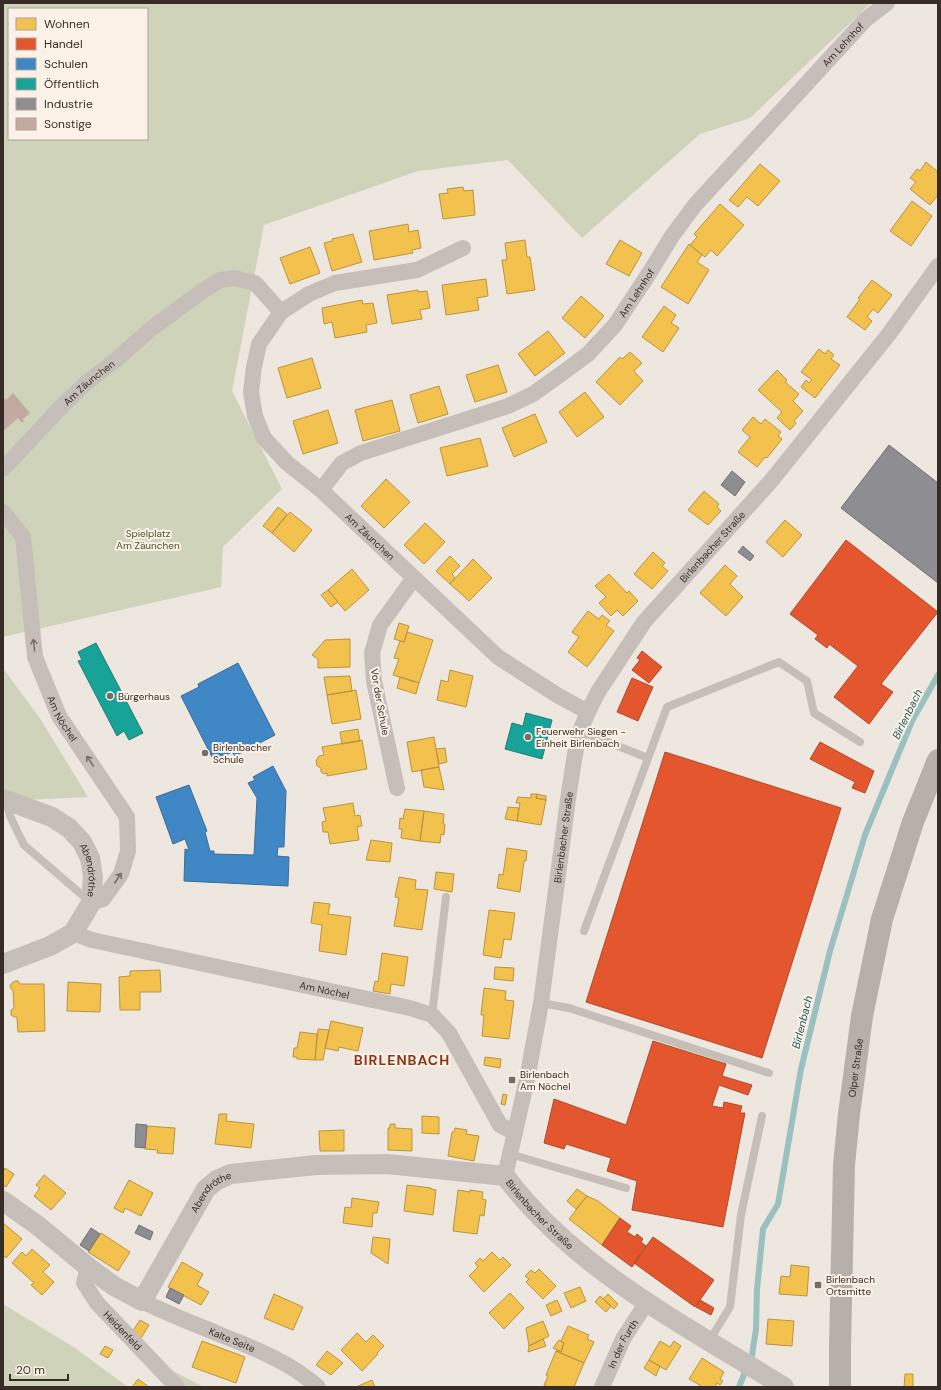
<svg xmlns="http://www.w3.org/2000/svg" width="941" height="1390" font-family="'DM Sans',sans-serif">
<rect width="100%" height="100%" fill="#ede7e0"/>
<!-- green -->
<path fill="#cfd3b9" fill-rule="evenodd" d="M3,3h868l-121,115 -50,16 -118,104 -74,-78 -90,11 -154,54 -32,166 50,98 -59,58 -2,40 -218,50zM9,9h138v130h-138z
M3,668l38,52 47,77 -85,4z
M3,1304l72,44 53,39h-125z
M171,1370l33,17h-30z"/>
<!-- homes -->
<path fill="#f2c14e" stroke="#ba9442" d="M926,162l12,10v23l-8,10 -20,-16 6,-7 -6,-4 7,-9 3,2z
M760,164l20,17 -22,25 -11,-9 -9,10 -9,-7z
M463,187l1,4 9,-1 2,25 -32,4 -4,-25 9,-1 -1,-4z
M912,201l20,15 -21,30 -21,-15z
M720,204l24,21 -27,31 -6,-6 -6,7 -15,-12 7,-8 -3,-3z
M408,224l1,8 9,-2 3,18 -9,2 1,3 -39,7 -5,-29z
M353,234l9,28 -30,9 -8,-28 8,-2v-2z
M525,240l2,17h3l5,33 -28,4 -5,-34h5l-2,-17z
M620,240l22,13 -13,23 -23,-12z
M689,244l13,11 -5,7 12,8 -21,34 -27,-17z
M310,247l10,26 -30,11 -10,-26z
M486,279l2,17 -11,2 2,12 -33,5 -4,-30z
M872,280l20,15 -14,18 -5,-4 -6,8 5,4 -7,9 -18,-13 13,-18 -2,-1z
M418,290v2l9,-1 3,17 -10,2 2,9 -30,5 -5,-29z
M581,296l23,20 -19,22 -23,-20z
M362,300l1,4 10,-1 4,20 -11,2 1,7 -32,6 -3,-16 -8,2 -2,-16z
M664,306l12,9 -5,8 8,5 -16,24 -21,-15z
M548,331l17,22 -30,23 -17,-22z
M819,349l6,5 3,-4 6,5 -3,4 9,6 -25,33 -14,-11 5,-7 3,3 3,-3 -11,-8z
M630,352l12,11 -8,8 9,10 -23,24 -24,-23 24,-25 2,2z
M312,358l9,30 -34,10 -9,-30z
M498,365l9,27 -32,10 -9,-27z
M777,370l10,10 -2,2 14,12 -6,7 10,10 -9,10 2,2 -6,7 -13,-12 5,-6 -24,-22z
M439,386l9,28 -30,9 -8,-28z
M585,392l19,25 -27,20 -18,-25z
M392,400l8,31 -37,10 -8,-31z
M328,410l10,33 -35,11 -10,-33z
M535,414l12,28 -33,15 -12,-29z
M753,417l8,7 4,-5 16,13 -3,4 4,3 -15,19 -2,-1 -8,10 -19,-15 12,-15 -8,-7z
M480,438l8,28 -41,10 -7,-28z
M386,479l24,23 -26,26 -23,-22z
M704,491l15,13 -2,3 4,4 -13,14 -20,-15z
M278,507l9,7 -15,19 -9,-7z
M290,512l22,18 -18,22 -22,-19z
M785,520l17,15 -19,22 -17,-15z
M425,523l20,19 -21,22 -20,-19z
M653,552l12,11 -3,3 6,5 -16,18 -18,-15z
M450,556l10,10 -8,8 3,4 -5,6 -14,-13z
M473,559l19,19 -23,23 -19,-17z
M725,565l12,11 -7,8 13,13 -17,19 -26,-23z
M352,569l17,21 -24,21 -17,-21z
M609,574l18,19 2,-2 9,10 -15,15 -6,-6 -6,6 -12,-13 7,-6 -11,-11z
M328,590l10,12 -7,5 -10,-12z
M588,611l11,8 3,-4 8,6 -4,4 8,6 -27,36 -19,-15 11,-15 -7,-5z
M399,623l10,3 -5,16 -10,-3z
M407,632l26,8 -14,43 -26,-8 6,-16 -5,-1 6,-17 4,1z
M350,639v28l-32,1v-9l-6,-4 13,-15z
M450,670l23,6 -7,31 -29,-7 4,-20 7,2z
M350,676l2,15 -25,4 -3,-18z
M400,677l19,6 -3,11 -19,-6z
M356,690l5,29 -29,5 -5,-29z
M358,729l2,12 -18,3 -2,-12z
M434,737l5,30 -27,5 -5,-30z
M362,740l5,29 -40,7v-3l-3,1 -3,-2v-4l-4,-2 -1,-5 3,-5 5,-1 -2,-8z
M445,748l2,14 -8,2 -3,-15z
M439,767l5,23 -20,-3 -3,-17z
M531,794h6l-1,4 10,2 -5,25 -24,-4 3,-18h-4l2,-6 13,1z
M537,794l9,2v4l-10,-2z
M353,803l2,13 5,-1 2,11 -5,1 2,13 -29,4 -2,-12h-5l-1,-10 4,-1 -3,-13z
M508,807l11,1 -2,13 -12,-2z
M405,809l19,2 -4,30 -19,-3 1,-9h-3l1,-11 3,1z
M424,811l20,3 -1,10h2l-1,11 -3,-1 -1,9 -20,-2z
M371,840l21,3 -2,19 -24,-2z
M507,848l20,3 -1,10h-2l-4,31 -23,-4 2,-14 4,1z
M436,872l18,2 -2,18 -18,-3z
M399,877l17,3 -1,9 13,1 -6,40 -28,-4 5,-28 -4,-1z
M314,902l16,2 -2,10 23,3 -5,38 -27,-4 3,-26 -11,-2z
M489,910l26,3 -4,27 -7,-1 -3,19 -18,-3z
M382,953l26,4 -4,29 -13,-2 -1,10 -17,-3 2,-10 3,1z
M495,967l19,1 -1,13 -19,-2z
M160,970l1,22h-21v18h-20l-1,-33 11,-1v-5z
M15,981h3l2,3h24l1,47 -27,1 -1,-15h-3l-3,-2v-5l3,-2 -1,-17 -2,-3 -1,-2 1,-2z
M68,982l33,2 -1,28 -33,-1z
M484,988l22,3 -1,9 9,1 -5,38 -27,-3 2,-21h-3z
M331,1021l32,7 -5,23 -19,-4 -1,4 -13,-3z
M318,1029l11,1 -6,30h-8z
M300,1032l17,2 -2,26 -18,-1v-2h-4l1,-9h3z
M485,1057l16,2 -1,9 -16,-3z
M503,1094l4,1 -2,10 -4,-1z
M219,1114h8l-1,7 28,3 -3,24 -36,-4z
M422,1116l17,1v17l-17,-1z
M390,1124h5v4l17,1v22l-24,-1v-22h2z
M147,1126l28,2 -2,26 -16,-1 1,-3 -13,-1z
M455,1128l12,2 -1,4 13,2 -5,25 -26,-5 4,-24h2z
M344,1130v21h-24l-1,-20z
M5,1168l9,6 -8,13 -3,-2v-13z
M44,1175l22,18 -15,17 -17,-14 6,-8 -4,-3z
M129,1180l24,13 -12,23 -16,-8 -2,5 -9,-5z
M407,1185l24,3v1l5,1 -3,25 -29,-4z
M577,1189l10,7 -11,13 -9,-8z
M458,1190l12,2v-2l13,2 -1,7 4,1 -2,16 -4,-1 -3,19 -24,-3z
M587,1196l11,5 22,17 -18,27 -33,-26z
M352,1198l27,4 -2,11h-4l-1,14 -29,-4 2,-16 6,1z
M3,1223l19,16 -16,19 -3,-3z
M101,1233l29,19 -12,19 -30,-19z
M373,1237l17,2 -2,25 -17,-11z
M32,1249l18,16 -7,7 11,10 -12,13 -11,-10 3,-2 -22,-20 10,-11 4,4z
M492,1252l8,8 3,-3 8,8 -27,27 -15,-16 9,-9 -3,-4 5,-5 3,3z
M182,1262l21,12 -6,11 12,7 -8,13 -33,-18z
M791,1265l18,2 -2,29 -28,-2 2,-18 9,1z
M539,1269l17,17 -13,13 -17,-17 3,-3 -4,-3 6,-6 4,3z
M580,1287l6,14 -15,7 -7,-15z
M510,1293l14,15 -20,21 -15,-16z
M274,1294l29,13 -10,23 -29,-12z
M608,1294l10,10 -4,5 -11,-10z
M600,1296l11,10 -5,6 -11,-10z
M557,1300l5,11 -11,5 -5,-11z
M768,1319l26,2 -2,25 -26,-2z
M140,1320l9,5 -8,13 -9,-6z
M543,1321l6,15 -20,10 -3,-18z
M568,1326l21,9 -2,4 7,3 -10,21 -28,-12 1,-1 4,2 3,-9 -3,-2z
M357,1333l9,9 7,-7 11,11 -7,7 1,1 -16,17 -21,-21z
M543,1339l3,7 -18,6 1,-6z
M559,1340l5,3 -3,9 -8,-4z
M202,1341l43,16 -9,26 -44,-16z
M660,1341l10,6 4,-6 7,5 -15,24 -17,-10z
M105,1346l8,4 -5,8 -8,-4z
M327,1351l16,12 -12,12 -15,-10z
M556,1351l28,12 -10,24h-26l-4,-2 4,-9 -2,-1z
M702,1358l22,14 -4,7 3,2 -3,4 -3,-2 -2,4h-12l-14,-8z
M649,1360l11,6 -4,10 -12,-8z
M905,1374h8v13h-9z
M138,1379l11,8h-17z
M372,1380l3,7h-19z"/>
<!-- shops -->
<path fill="#e4572e" stroke="#b04a2c" d="M846,540l92,72 -57,72 12,8 -24,32 -35,-27 24,-31 -29,-22 -2,4 -12,-9 3,-4 -28,-21z
M642,651l20,16 -13,16 -17,-13 8,-10 -3,-2z
M632,678l21,9 -15,34 -21,-9z
M820,742l54,29 -9,22 -13,-5 3,-6 -45,-23z
M665,752l176,56 -79,250 -176,-56z
M653,1041l73,23 -4,12 30,9 -4,10 -29,-10 -7,21 11,2 1,-6 18,4 -2,7h5l-22,114 -91,-17 5,-29 -30,-10 4,-13 -45,-14 -2,5 -20,-6 10,-44 72,26z
M620,1218l11,8 -4,6 8,5 2,-3 6,5 -2,3 5,4 -14,21 -30,-22z
M653,1237l61,43 -19,27 -61,-44z
M700,1300l14,8 -3,7 -15,-8z"/>
<!-- schools -->
<path fill="#3f88c5" stroke="#3d6c96" d="M238,663l37,72 -40,21 -3,-4 -18,9 -33,-65 18,-9 -1,-3z
M273,766l13,25 -2,56h-6l-1,9 12,1 -1,29 -104,-5 1,-32 4,1 -4,-11 -12,5 -17,-47 33,-12 18,46 -2,1 5,19h4v3l40,1 3,-57 -9,-15 7,-3 -2,-3z"/>
<!-- public -->
<path fill="#17a398" stroke="#217f76" d="M96,643l47,90 -14,7 -5,-9 -7,5 -39,-75 4,-1 -4,-8z
M526,713l26,7 -10,39 -37,-10 7,-26 11,3z"/>
<!-- industry -->
<path fill="#8d8d92" stroke="#747072" d="M889,445l49,38v100l-97,-75z
M732,471l13,11 -10,14 -14,-11z
M743,546l11,10 -4,5 -12,-9z
M136,1124l11,1 -2,23 -10,-1z
M139,1225l14,7 -3,8 -15,-7z
M91,1228l9,6 -11,17 -9,-6z
M170,1288l14,7 -5,9 -13,-7z"/>
<g fill="none" stroke-linecap="round" stroke-linejoin="round">
<!-- stream -->
<path stroke="#9ac1c0" stroke-width="6" d="M739,1387l13,-32 4,-26 1,-40 6,-60 15,-25 23,-135 29,-118 35,-116 47,-114 26,-46"/>
</g>
<!-- building -->
<path fill="#c2aaa0" d="M13,393l17,20 -7,6 1,2 -2,2 -4,-5 -15,13v-34l3,3z"/>
<g fill="none" stroke-linecap="round" stroke-linejoin="round">
<!-- service -->
<path stroke="#c6bfb9" stroke-width="8" d="M580,731l68,27
M7,802l3,14 14,29 65,56
M584,931l83,-224 112,-45 28,19 7,32 46,29
M541,1003l28,5 200,65
M432,1015l14,-118
M510,1154l116,34
M709,1341l21,-34 11,-92 21,-99"/>
<!-- minor -->
<g stroke="#c6bfb9" stroke-width="16">
<path d="M281,312l28,-18 26,-11 82,-13 46,-22"/>
<path id="s1" d="M3,469l58,-62 25,-24 31,-24 35,-31 52,-38 16,-10 14,-2 21,5 26,29 -22,32 -5,23 -3,25 4,24 9,22 23,25 34,27 177,167 59,38 31,17"/>
<path id="s2" d="M321,490l21,-27 19,-10 147,-47 25,-12 28,-20 27,-20 27,-29 35,-53 22,-36 23,-31 170,-185 22,-17"/>
<path id="s3" d="M3,512l20,25 12,120 24,59 68,101 1,34 -7,23 -18,25 -12,4"/>
<path d="M397,788l-23,-107 -2,-28 8,-28 34,-47"/>
<path id="s4" d="M73,933l19,7 318,68 22,7 17,18 51,92 15,8"/>
<path id="s5" d="M505,1176l22,-97 14,-76 28,-211 6,-38 5,-23 8,-19 10,-20 46,-70 127,-141 118,-147 49,-68"/>
<path id="s6" d="M88,1267l-4,16 13,20 80,84"/>
<path id="s7" d="M142,1301c26,13 53,23 79,34 35,14 69,27 97,52"/>
<path id="s8" d="M602,1387l21,-48 24,-37"/>
</g>
<!-- tertiary -->
<g stroke="#c6bfb9" stroke-width="20">
<path id="s9" d="M3,799l49,18 17,11 13,14 8,16 3,19 -2,26 -18,30 -23,13 -47,18"/>
<path id="s10" d="M3,1201l34,24 51,42 26,19 28,15 64,-112 11,-9 14,-6 85,-9 71,-1 118,12c70,94 182,150 279,211"/>
</g>
<!-- secondary -->
<path stroke="#b7afa9" stroke-width="22" id="s11" d="M840,1387v-40l4,-182 5,-51 13,-98 20,-97 31,-97 25,-62"/>
</g>
<!-- one-way arrows -->
<defs><path id="oneway-shaft" d="M-6 0H5M1.5-3L5.5 0L1.5 3" fill="none" stroke-width="1.6" stroke-linecap="round" stroke-linejoin="round"/></defs>
<g stroke="#786e69">
<use href="#oneway-shaft" transform="translate(34 645) rotate(-96)"/>
<use href="#oneway-shaft" transform="translate(90 761) rotate(-124)"/>
<use href="#oneway-shaft" transform="translate(118 878) rotate(-57)"/>
</g>
<!-- markers -->
<g fill="#776d68" stroke="#fbf1e7" stroke-width="1.5">
<circle cx="110" cy="696" r="4"/>
<circle cx="528" cy="737" r="4"/>
<circle cx="205" cy="753" r="4"/>
<rect x="508" y="1076" width="8" height="8" rx="2"/>
<rect x="814" y="1281" width="8" height="8" rx="2"/>
</g>
<g text-anchor="middle" dominant-baseline="central" stroke-width="4" stroke-linejoin="round" paint-order="stroke">
<!-- street labels -->
<g font-size="10" fill="#382c27" stroke="#fbf1e7">
<text stroke="none"><textPath href="#s2" startOffset="708">Am Lehnhof</textPath></text>
<text stroke="none"><textPath href="#s2" startOffset="384">Am Lehnhof</textPath></text>
<text stroke="none"><textPath href="#s1" startOffset="122">Am Zäunchen</textPath></text>
<text stroke="none"><textPath href="#s1" startOffset="644">Am Zäunchen</textPath></text>
<text stroke="none"><textPath href="#s5" startOffset="680">Birlenbacher Straße</textPath></text>
<text transform="translate(380 702) rotate(80)">Vor der Schule</text>
<text stroke="none"><textPath href="#s3" startOffset="220">Am Nöchel</textPath></text>
<text stroke="none"><textPath href="#s5" startOffset="344">Birlenbacher Straße</textPath></text>
<text stroke="none"><textPath href="#s9" startOffset="121">Abendröthe</textPath></text>
<text stroke="none"><textPath href="#s4" startOffset="258">Am Nöchel</textPath></text>
<text stroke="none"><textPath href="#s11" startOffset="320">Olper Straße</textPath></text>
<text stroke="none"><textPath href="#s10" startOffset="302">Abendröthe</textPath></text>
<text stroke="none"><textPath href="#s10" startOffset="657">Birlenbacher Straße</textPath></text>
<text stroke="none"><textPath href="#s6" startOffset="78">Heidenfeld</textPath></text>
<text stroke="none"><textPath href="#s7" startOffset="98">Kalte Seite</textPath></text>
<text stroke="none"><textPath href="#s8" startOffset="48">In der Furth</textPath></text>
</g>
<!-- park labels -->
<g font-size="10" fill="#475829" stroke="#fbf1e7">
<text x="148" y="533">Spielplatz<tspan x="148" dy="12">Am Zäunchen</tspan></text>
</g>
<!-- poi labels -->
<g font-size="10" fill="#382c27" stroke="#fbf1e7" text-anchor="start">
<text x="118" y="696">Bürgerhaus</text>
<text x="536" y="731">Feuerwehr Siegen -<tspan x="536" dy="12">Einheit Birlenbach</tspan></text>
<text x="213" y="747">Birlenbacher<tspan x="213" dy="12">Schule</tspan></text>
<text x="520" y="1074">Birlenbach<tspan x="520" dy="12">Am Nöchel</tspan></text>
<text x="826" y="1279">Birlenbach<tspan x="826" dy="12">Ortsmitte</tspan></text>
</g>
<!-- water labels -->
<g font-size="11" font-style="italic" fill="#1a585c" stroke="#fbf1e7">
<text transform="translate(907 714) rotate(-64)">Birlenbach</text>
<text transform="translate(802 1022) rotate(-76)">Birlenbach</text>
</g>
<!-- district labels -->
<g font-size="14" font-weight="bold" letter-spacing="1" fill="#8c341a" stroke="#fbf1e7">
<text x="402" y="1060">BIRLENBACH</text>
</g>
</g>
<!-- border -->
<rect width="941" height="1390" fill="none" stroke="#382c27" stroke-width="8"/>
<!-- legend -->
<rect x="8" y="8" width="140" height="132" fill="#fbf1e7" stroke="#ada29a"/>
<rect x="16" y="18" width="20" height="12" fill="#f2c14e" stroke="#ada29a"/>
<text x="44" y="28" font-size="12" fill="#382c27">Wohnen</text>
<rect x="16" y="38" width="20" height="12" fill="#e4572e" stroke="#ada29a"/>
<text x="44" y="48" font-size="12" fill="#382c27">Handel</text>
<rect x="16" y="58" width="20" height="12" fill="#3f88c5" stroke="#ada29a"/>
<text x="44" y="68" font-size="12" fill="#382c27">Schulen</text>
<rect x="16" y="78" width="20" height="12" fill="#17a398" stroke="#ada29a"/>
<text x="44" y="88" font-size="12" fill="#382c27">Öffentlich</text>
<rect x="16" y="98" width="20" height="12" fill="#8d8d92" stroke="#ada29a"/>
<text x="44" y="108" font-size="12" fill="#382c27">Industrie</text>
<rect x="16" y="118" width="20" height="12" fill="#c2aaa0" stroke="#ada29a"/>
<text x="44" y="128" font-size="12" fill="#382c27">Sonstige</text>
<!-- scale -->
<path d="M10 1374v6h58v-6" fill="none" stroke="#382c27" stroke-width="2"/>
<text x="16" y="1374" font-size="12" fill="#382c27" stroke="#fbf1e7" stroke-width="3" paint-order="stroke">20 m</text>
</svg>
